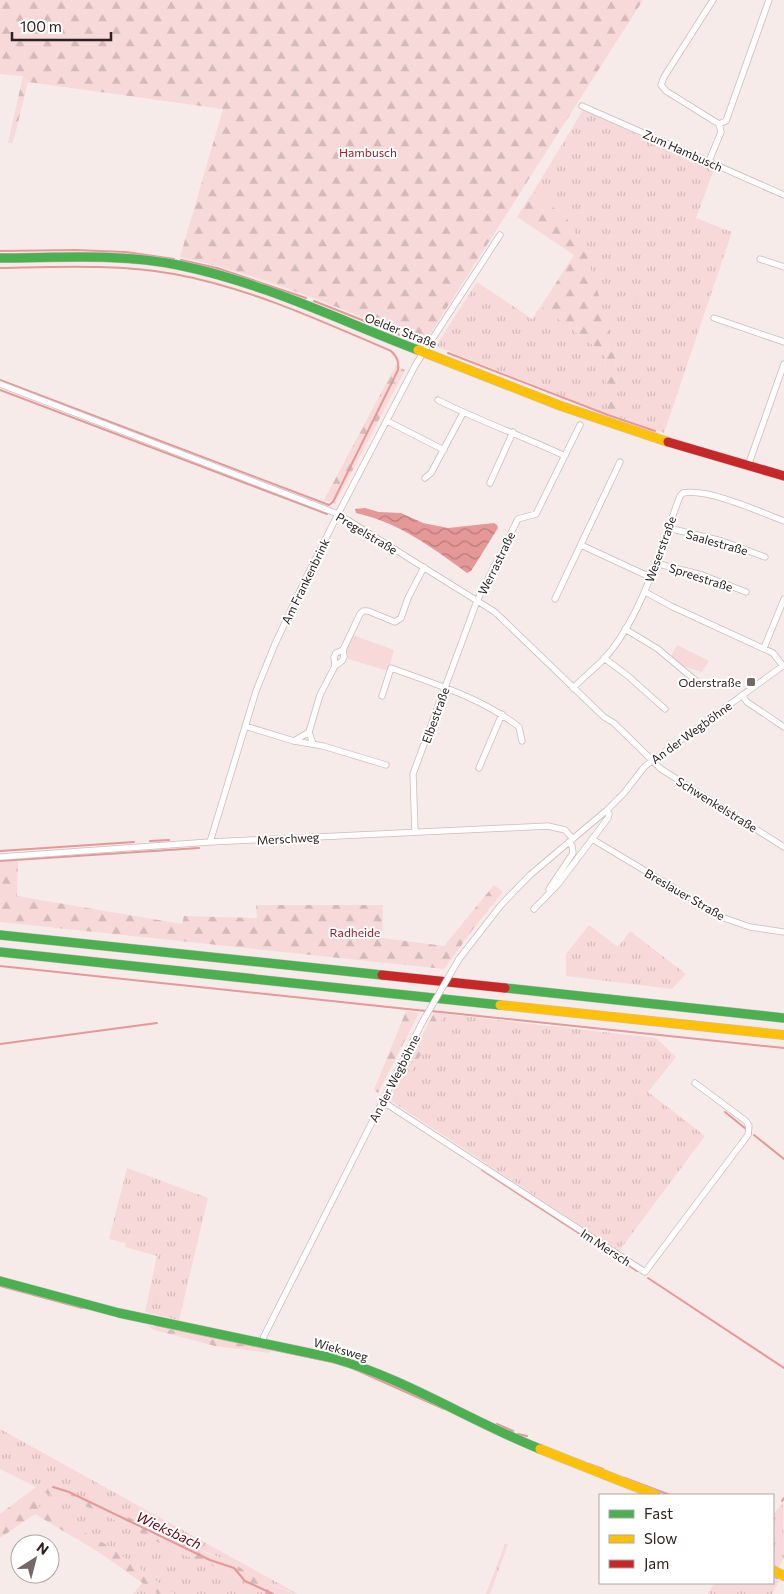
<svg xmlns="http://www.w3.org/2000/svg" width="784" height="1594" font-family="Commissioner,sans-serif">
<defs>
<pattern id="grass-tufts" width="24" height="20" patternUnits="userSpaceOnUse" patternTransform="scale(1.25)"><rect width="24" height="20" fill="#f6d9d8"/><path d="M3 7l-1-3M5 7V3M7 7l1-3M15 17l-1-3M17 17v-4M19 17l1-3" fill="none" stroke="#d3bab9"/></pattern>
<pattern id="forest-firs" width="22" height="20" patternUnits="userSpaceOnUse" patternTransform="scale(1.25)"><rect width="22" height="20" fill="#f6d9d8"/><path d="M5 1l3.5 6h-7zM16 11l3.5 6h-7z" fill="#d3bab9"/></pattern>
<pattern id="water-waves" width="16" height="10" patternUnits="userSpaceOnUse" patternTransform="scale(1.25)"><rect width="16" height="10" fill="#e49897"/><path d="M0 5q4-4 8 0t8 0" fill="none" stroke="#b97c7b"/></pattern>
</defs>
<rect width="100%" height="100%" fill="#f7ebea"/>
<!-- grass -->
<path fill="url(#grass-tufts)" d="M583,110l131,59 -18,49 36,14 -68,201 -46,-16 -3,-66 -49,-134 -33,-25z
M477,282l55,37 9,-13 64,48 3,60 -172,-68z
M589,925l29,22 12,-16 56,43 -14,15 -106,-13v-22z
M445,1014l211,24 20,19 -28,35 57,44 -86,115 -226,-149z
M127,1168l81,30 -29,122 -34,-8 12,-56 -32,-9 1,-4 -17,-4z
M0,1429l298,165 -38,-13 -27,-18 -186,-77 -11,1 -36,-18z
M42,1492l54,18 81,42 52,20 36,22h-91l-67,-49 -69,-39z
M783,1502l1,55 -5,10 -6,-3v-49z
M505,1544h3l-18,50h-4z
M773,1576l7,4 -8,14h-64l6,-11h59z
M143,1582l15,12h-25z"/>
<!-- forest -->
<path fill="url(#forest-firs)" d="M0,0h643l-218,342c-81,-31 -160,-67 -245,-85l43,-148 -195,-27 -13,53 -3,8h-4l15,-67 -23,-2z
M533,192l33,25 20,35 29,99 3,66 -10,-3 -3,-60 -64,-48 33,-51 -57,-38z
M396,365l9,5 -70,134 -11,-4z
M18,861l-1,35 165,28 2,-8 73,2 -1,-13h127l-1,33 62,8 50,-61 9,7 -29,36 -30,41 -444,-47v-60z
M406,1011l13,2 -41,80 -4,-3z
M434,1013l11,1 -52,88 -4,-3z
M147,1325l124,25 -2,3 -54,-7 -61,-16z
M47,1486l51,16 78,39 57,22 27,18 35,13h-30l-36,-22 -52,-20 -81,-42 -54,-18 -4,14 69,39 67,49h-16l-58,-41 -65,-39 -35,24v-24l36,-27z"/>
<!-- park -->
<path fill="#f6d9d8" d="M353,635l41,15 -6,21 -40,-12 -1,-10z
M677,645l32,16 -7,11 -20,-6 -12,-9z"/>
<!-- water -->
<path fill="url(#water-waves)" d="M365,508l14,4 22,1 22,10 25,5 46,-5 3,2 1,3 -27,43 -4,2c-34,-25 -69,-51 -111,-60l-1,-4z"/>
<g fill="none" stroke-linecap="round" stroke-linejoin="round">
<!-- stream -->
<path stroke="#e49897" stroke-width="2" d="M0,251l75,-1 51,2 48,7
M181,260l36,8 89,30
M0,268c58,-1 117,-4 174,6 76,14 147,47 217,77 6,6 8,10 7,19l-65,132 -4,3 -329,-125
M314,301l106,42
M448,353l160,62 47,16
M0,390l327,124
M150,841l19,-1
M0,851l134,-9
M0,861l199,-13
M0,966l426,45
M431,1011l353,37
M0,1044l157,-21
M725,1112l21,17
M754,1135l30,24
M482,1170l155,101
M648,1278l136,90
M0,1286l82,22
M155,1325l177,37 20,6 92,41
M497,1424l16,7
M518,1434l9,2
M589,1464l14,5
M625,1478l45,17
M53,1487l16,5 141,68 24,8 11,13 28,13
M782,1501l2,-3
M773,1575l4,3"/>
<!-- street casing -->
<g stroke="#c9bdbc" stroke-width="7">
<path id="street" d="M713,0l-49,77 -3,8 5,6 53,33
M582,106l202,89
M719,124l7,-3 43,-121
M709,161l12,-29 -2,-8
M760,259l24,8
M714,318l70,24
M0,384l338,130 157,98 109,105 10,6 47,46 123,78
M438,400c41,21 85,36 127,56
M387,421l57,29
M748,466l36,-102
M425,478l6,-5 32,-60
M490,483l23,-51
M668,528l54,13 43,16
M581,545l69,32
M655,563l47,12 44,17
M645,592l28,15 100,46 10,13
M555,599l65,-137
M625,629l33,20 38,32
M764,648l20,-49
M604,658l24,18 37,33
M335,666l-1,-9 2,-4 7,-3 17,-36 3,-3h5l27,11 6,-4 7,-20 16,-31
M573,688c10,-10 21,-19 31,-29 38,-42 56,-110 76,-163l3,-3c25,-5 77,19 101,28
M742,695l5,7 37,25
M382,696l9,-28c46,17 89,29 128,59l3,14
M245,726l49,15 29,5 63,19
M294,741l15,-9
M313,744l-4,-12 11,-37 15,-29 7,-5 2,-4 -1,-7
M479,768l23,-54
M415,832l-2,-58 64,-173 41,-82 18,-5 44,-89
M592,839l132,79 26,9 34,5
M210,842l46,-151 19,-47 31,-66 32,-64 78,-150 84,-129
M0,857l210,-15 338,-16 17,4 8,9
M549,889l24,-36 -1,-7 -3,-4
M534,909l25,-26 49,-65 1,-4 -2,-4
M459,959l42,-54 29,-30 77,-65 17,-17 21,-27 139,-101
M382,1101l263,171 103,-137 1,-9 -3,-5 -51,-38
M262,1343l2,-7 159,-315"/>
</g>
<!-- fast casing -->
<g stroke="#c9bdbc" stroke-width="10">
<path id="fast" d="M0,258c59,0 120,-5 178,7 84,17 161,55 240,85
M0,935l382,40
M0,952l500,53
M505,988l279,30
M0,1281l119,32 214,45c73,21 137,63 207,91"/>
</g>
<!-- slow casing -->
<g stroke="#c9bdbc" stroke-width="10">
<path id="slow" d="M418,350l143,56 107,36
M500,1005l284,30
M540,1449l116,46
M773,1570l11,6"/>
</g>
<!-- jam casing -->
<g stroke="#c9bdbc" stroke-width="10">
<path id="jam" d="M668,442l116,34
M382,975l123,13"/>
</g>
<!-- street -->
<use href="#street" stroke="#fefcfc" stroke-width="5.5"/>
<!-- fast -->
<use href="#fast" stroke="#4caf50" stroke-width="9"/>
<!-- slow -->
<use href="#slow" stroke="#ffc107" stroke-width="9"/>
<!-- jam -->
<use href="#jam" stroke="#c62828" stroke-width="9"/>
<!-- street-bridge casing -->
<g stroke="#c9bdbc" stroke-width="7" stroke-linecap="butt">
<path id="street-bridge" d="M423,1021l36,-62"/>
</g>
<!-- street-bridge -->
<use href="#street-bridge" stroke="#fefcfc" stroke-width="5.5"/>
</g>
<!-- markers -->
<rect fill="#746867" stroke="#fff" stroke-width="2" x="746" y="677" width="10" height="10" rx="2.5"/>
<g text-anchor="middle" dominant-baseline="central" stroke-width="4" stroke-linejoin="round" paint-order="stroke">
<!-- street labels -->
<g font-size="12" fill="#2e2120" stroke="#fff">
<text transform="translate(683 150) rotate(24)">Zum Hambusch</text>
<text transform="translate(401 330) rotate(21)">Oelder Straße</text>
<text transform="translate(367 533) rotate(31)">Pregelstraße</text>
<text transform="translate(717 542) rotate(16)">Saalestraße</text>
<text transform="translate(660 549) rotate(-70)">Weserstraße</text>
<text transform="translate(496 563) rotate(-64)">Werrastraße</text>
<text transform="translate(701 577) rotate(18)">Spreestraße</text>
<text transform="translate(305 581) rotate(-64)">Am Frankenbrink</text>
<text transform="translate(435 715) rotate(-70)">Elbestraße</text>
<text transform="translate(691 732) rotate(-36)">An der Wegböhne</text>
<text transform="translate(717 804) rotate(32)">Schwenkelstraße</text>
<text transform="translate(288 838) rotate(-3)">Merschweg</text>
<text transform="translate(685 894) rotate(30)">Breslauer Straße</text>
<text transform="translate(394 1078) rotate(-63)">An der Wegböhne</text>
<text transform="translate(606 1247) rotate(33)">Im Mersch</text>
<text transform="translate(341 1349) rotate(16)">Wieksweg</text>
</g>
<!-- park labels -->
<g font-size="12" fill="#9a1c2a" stroke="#fff">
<text x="368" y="152">Hambusch</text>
<text x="355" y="932">Radheide</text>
</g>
<!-- poi labels -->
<g font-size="12" fill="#2e2120" stroke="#fff" text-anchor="end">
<text x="741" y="682">Oderstraße</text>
</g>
<!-- water labels -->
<g font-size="14" font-style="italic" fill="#640012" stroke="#fff">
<text transform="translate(169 1530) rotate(25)">Wieksbach</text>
</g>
</g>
<!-- legend -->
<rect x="599" y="1494" width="175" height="90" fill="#ffffff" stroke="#aba6a6"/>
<rect x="609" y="1510" width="25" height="8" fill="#4caf50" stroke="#aba6a6"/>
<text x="644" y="1519" font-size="15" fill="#2e2120">Fast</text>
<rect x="609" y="1535" width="25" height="8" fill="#ffc107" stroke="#aba6a6"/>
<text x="644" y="1544" font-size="15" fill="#2e2120">Slow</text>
<rect x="609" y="1560" width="25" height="8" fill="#c62828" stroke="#aba6a6"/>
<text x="644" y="1569" font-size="15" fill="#2e2120">Jam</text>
<!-- north arrow -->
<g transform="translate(35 1559) rotate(36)"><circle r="24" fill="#ffffff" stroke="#aba6a6"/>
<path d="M0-4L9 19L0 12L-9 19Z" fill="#746867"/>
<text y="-8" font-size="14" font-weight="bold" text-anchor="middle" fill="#2e2120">N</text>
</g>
<!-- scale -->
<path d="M12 32v8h99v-8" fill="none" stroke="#2e2120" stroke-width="2.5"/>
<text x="20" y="32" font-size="15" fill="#2e2120" stroke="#ffffff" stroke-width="4" paint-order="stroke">100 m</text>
</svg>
